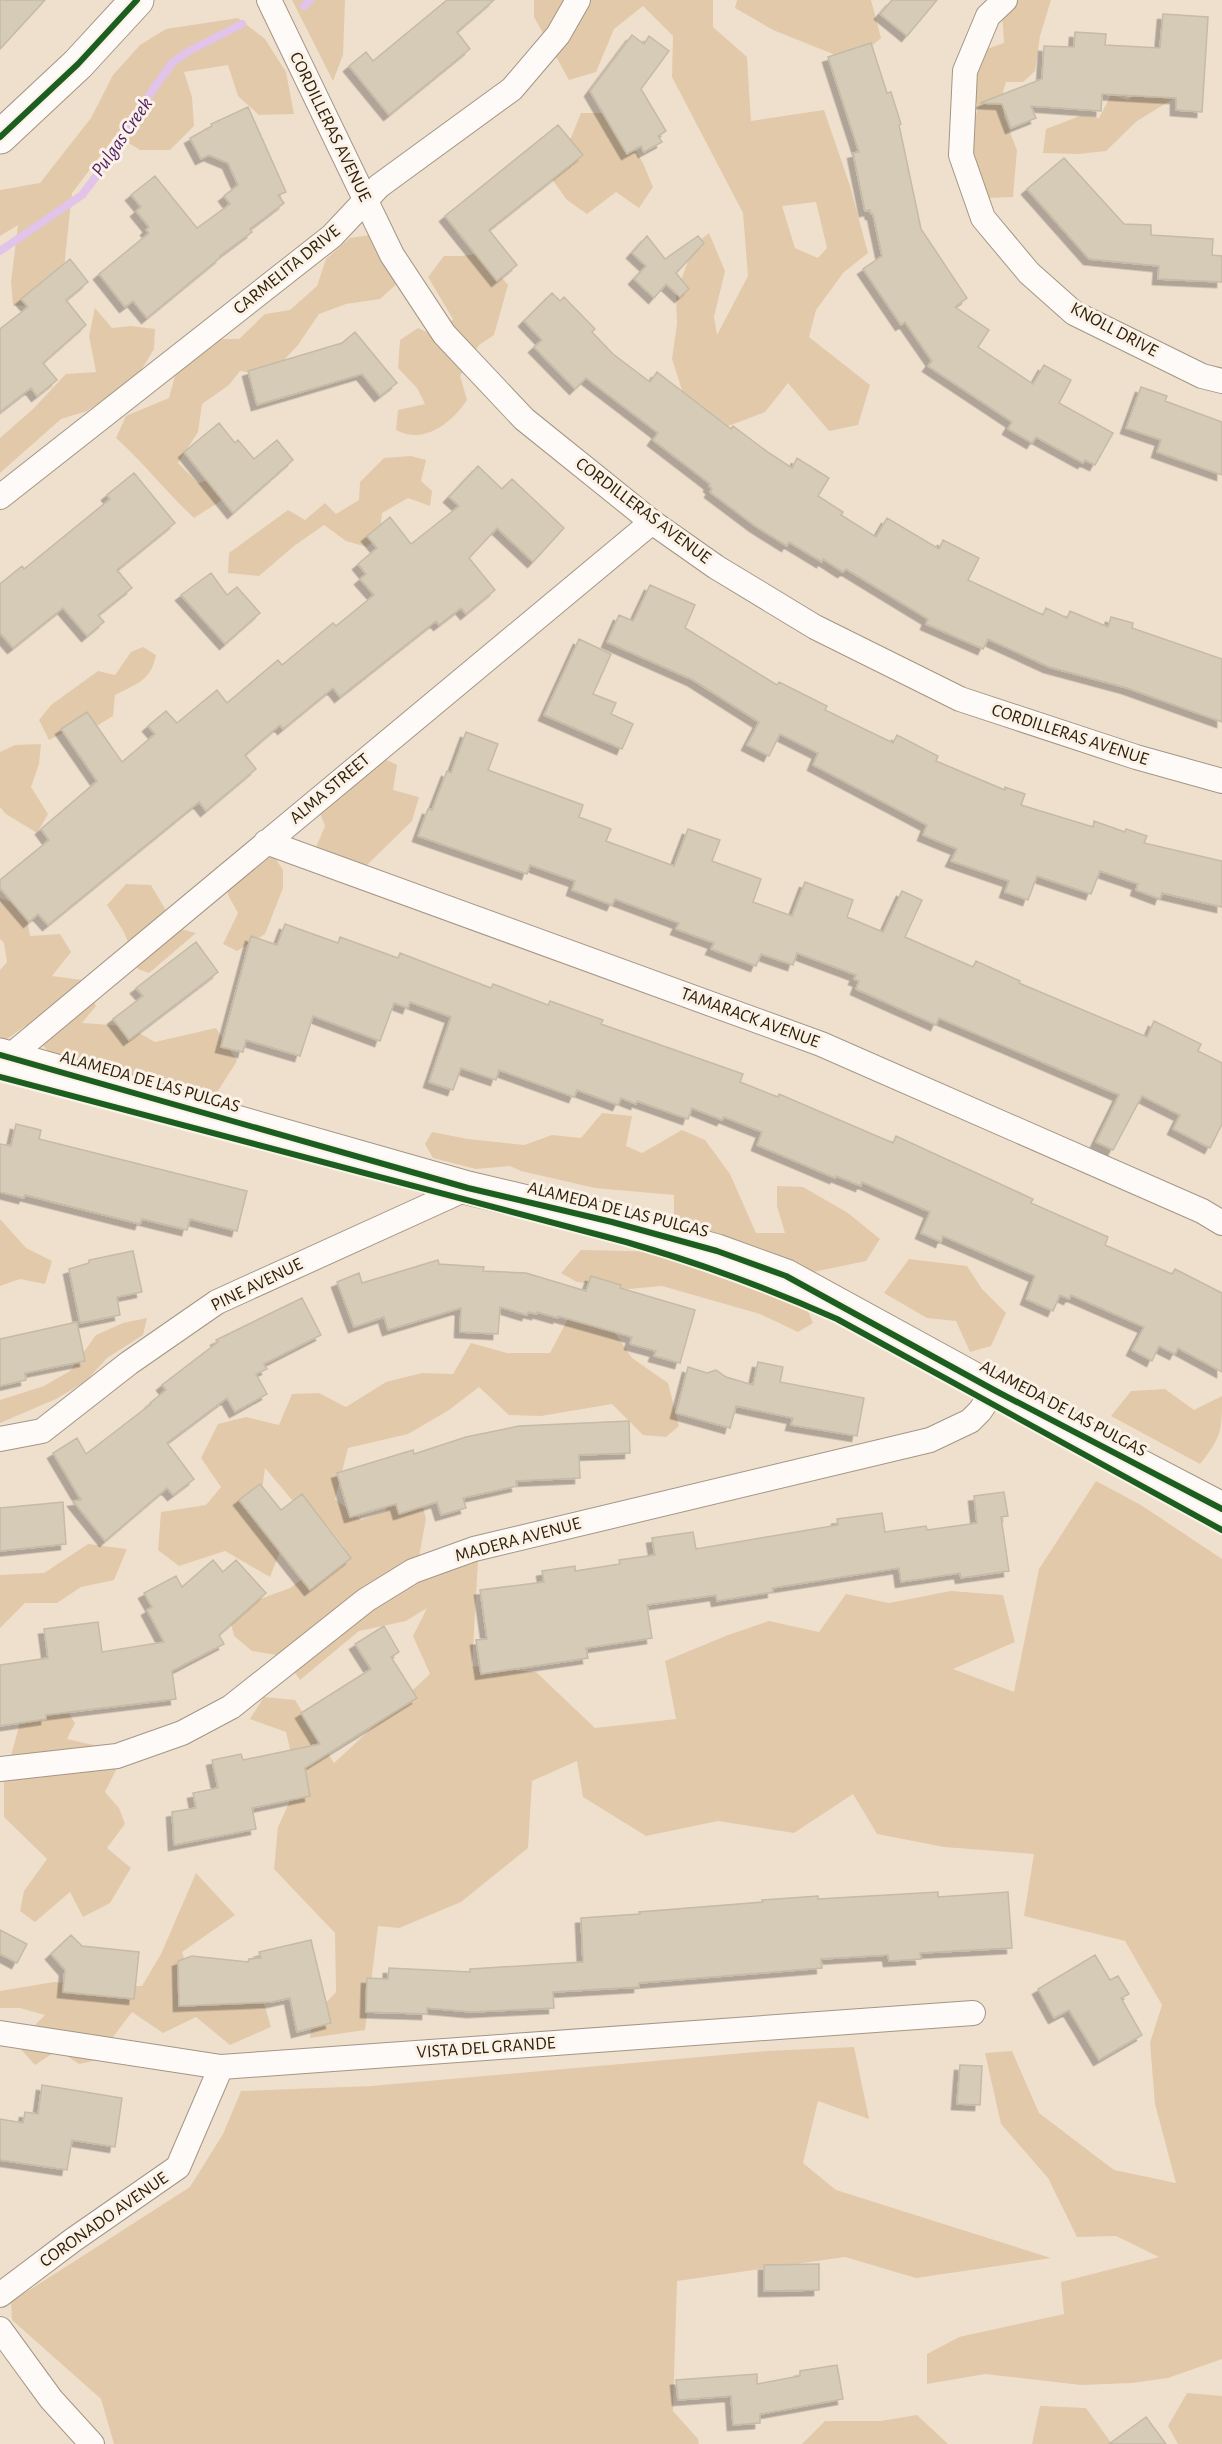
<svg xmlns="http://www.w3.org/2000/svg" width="1222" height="2444" font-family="'Alegreya Sans',sans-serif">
<defs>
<filter id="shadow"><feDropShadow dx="-5.5" dy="5.5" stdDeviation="0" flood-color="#0004"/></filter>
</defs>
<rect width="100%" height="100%" fill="#efe0ce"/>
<!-- green -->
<path fill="#e2c9aa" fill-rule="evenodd" d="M292,0h53l-2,55 -10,26z
M534,0h179v27l34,30 4,64 73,-11 26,76 18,67 -24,19 -28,38 -7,27 61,48 -12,40 -29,6 -41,-48 -23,29 -58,22 -16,-16 -19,-59 5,-35 -1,-30 18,-49 15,-12 16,38 -11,46 3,18 31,-59 -5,-63 -71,-136 1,-41 -30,-30 -29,23 -18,43 -27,8 -35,-63zM816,202l11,46 -9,10 -23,-10 -13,-42z
M737,0h134l10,38 -28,24 -80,-32 -38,-22z
M1012,0h39l-11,36 -5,35 -12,11h-17l-3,10 1,25 13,33 -4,47 -26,1 -20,-43 3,-23 8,-23 -8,-36 14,-23 20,-7 -2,-32z
M238,18l27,21 21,33 8,42 -35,1 -21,-19 -10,-31 -44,7 8,25 2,29 -24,24h-30l-24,-15 -44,58 -9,85 -28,27 -22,1 -2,-24 7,-57 -18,11v-46l40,-7 51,-65 22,-43 27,-30 26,-16z
M1157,72l29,19 -49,30 -31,30 -27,3 -36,-1 3,-24 34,-13 19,2 12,-23 17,5z
M581,113h32l30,50 10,24 -14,21 -23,-16 -29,22 -20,-14 -18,-25 18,-28z
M370,235l30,46 -20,18 -34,5 -27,10 -21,31 -28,30 -30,-4 -11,14 -27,19 -4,28 -20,31 20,20 40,-11 3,16 -47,30c-27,-25 -50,-55 -78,-80l10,-22 43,-18 16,-59h54l26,-25 25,-4 27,-24 9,-27 24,-21z
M481,253l27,32 -14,50 -15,10 -19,31 7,24c-15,23 -43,45 -71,30l2,-20 27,-6 -8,-16 -19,-20 2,-28 18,-12 20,9 15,-18 -25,-42 16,-21h18z
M95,308l17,20 19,-2 24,3 -1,20 -17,28 -50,34 -26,8 -61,54v-35l33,-29 33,-35 30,-2 -7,-36z
M411,456l15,4 -5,21 11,10 -2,15 -22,-8 -26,15 -2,21 -13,13 -21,-6 -22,-16 -30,21 -35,30 -31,-3 1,-20 59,-43 17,10 20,-17 11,11 23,-14 1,-18 24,-24z
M143,647l13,8c-5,26 -20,29 -41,40l-2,21 -18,11 -22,1 -24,12 -10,-20 12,-15 47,-34 17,4 16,-23z
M41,744l-2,20 -8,23 17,27 -11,19 -31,-19 -6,-7v-55l15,-7z
M387,760l10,5 -4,25 26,7 -7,24 -45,44 -53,-13 11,-26 -8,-21 26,-20z
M241,854l34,4 8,12v18l-18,46 -28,17 -14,-7 15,-31 -10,-18v-27z
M126,884l25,1 14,24 2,23 9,-4 20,5 -47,40 -11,-4 -14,-37 -17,-27z
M0,898l25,9 5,29 30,-2 11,18 -19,24 30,4 14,26 -14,17 45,3 28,16 61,-14 21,33 -21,33 -51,-16 -28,1 -66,-13 -23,-15 -23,-25 -25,18v-74l7,-8 -3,-19 -4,-4z
M602,1113l30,3 -6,30 16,7 40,-23 23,10 25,34 26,59h29l-8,-27v-20l26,1 45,26 32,26 -14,22 -53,11 -9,30 9,21 -15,9 -38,-18 -98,-28 -34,3 -51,-7 -16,-9 20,-23 93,2v-57l-79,-7 -74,-17 -11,-5 -34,3 -43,-11 -8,-14 7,-12 36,7 56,6 28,-10 29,3z
M0,1219l26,29 26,13 -7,23 -25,-5 -20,7z
M909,1259l58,7 15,23 24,24 -15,33 -21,6 -14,-31 -29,-3 -43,-25z
M570,1315l37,6 25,37 36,25 11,43 -13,11 -23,-2 -31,-31 -71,12 -32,-1 -30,-28 -30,23 -41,24 -60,14 -13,51 26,21 25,-9v-23l30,-9 10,40 -7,38 59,4 -6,105 64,6 59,56 81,-9 -11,-58 63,-26 41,-14 50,11 27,-38 43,9 62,-12 52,4 12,47 -62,27 61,23 25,-123 57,-88 45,24 81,54v800l-54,19 -36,5 -51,2 -96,-11 -58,10v-30l32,-17 105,-23 -3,-32 98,-25 -43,-21 -39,1 -29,-59 -47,-54 -16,-71 27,-2 27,62 75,57 62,13 -21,-79 -5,-61 12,-38 -37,-64 -101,-25 10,-62 -90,-7 -67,-13 -24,-40 -59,39 -76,-12 -72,15 -63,-39 -6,-36 -45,20 -4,67 -67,54 -62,26 -21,-2 -13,104 -55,8 2,-21 24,-25 -1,-59 -61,-64 4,-42 20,-44 -12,-51 -36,-13 14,-22 31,3 39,63 96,-89 -17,-38 14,-28 -21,13 -47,10 -59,49 -17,-24 -31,-5 -18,-15 -6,-25 62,-23 54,-41 -17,-22 -24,-12 -38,-45 -4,30 24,41 -15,38 -45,-26 -46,15 -21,-16 3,-38 45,-7 15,-18 -20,-29 17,-34 28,-7 33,8 13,-31 27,-1 27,14 40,-25 36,-9 31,1 18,-31 36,10h43z
M147,1318l-4,17 -36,23 -21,23 -30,18 -56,24v-23l44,-14 26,-15 26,-36 27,-12z
M1165,1389l29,21 28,-14c0,34 0,41 -22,68l-89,-48 20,-25z
M88,1544l39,5 -13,31 -33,7 -24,16h-32l-25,25v-53l44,-2z
M59,1699l16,24 -8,16 31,7 20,20 -13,26 14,16 6,16 -18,24 24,20 -21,35 -27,14 -13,-25 -35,30 -15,-11 4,-20 23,-32 -43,-42v-35l19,-71z
M196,1873l39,42 -53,37 10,30 70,15 9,30 -41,18 -34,-28 -33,16 -31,-21 -19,25 -7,21 -27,6 -21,-14 -23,15 -19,-21 29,-29 -25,-7h-20v-17l54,-9 44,4h44l19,-32z
M854,2047l15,72 -51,-18 -15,62 33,27 215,68 -135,20 -71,-21 -168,24 -4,130 25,28 1,5h-585l-13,-45 -89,-79 -1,-18 179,-115 33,-53 18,-43 130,-5 396,-35z
M1187,2393l35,3v48h-44l-10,-18z
M1040,2406l46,2 26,36h-80z
M917,2415l31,29h-146l23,-23h56z"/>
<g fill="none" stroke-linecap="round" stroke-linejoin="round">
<!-- stream -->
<path stroke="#e2c3e9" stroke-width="8" d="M304,6l6,-6
M0,251l82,-56 27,-36 47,-74 17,-23 16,-11 53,-27"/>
</g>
<!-- building -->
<path fill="#d5cbb6" stroke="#c5bba6" stroke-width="1.5" filter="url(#shadow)" d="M0,0h45l-45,49z
M447,0h47l-37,32 13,17 -81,66 -40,-49 17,-14 7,9z
M892,0h45l-30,36 -27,-22z
M1163,14l45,3 -6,95 -26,-2v-12l-74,-4 -1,17 -70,-5 5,12 -25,10 -9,-24 -22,-1 62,-24 2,-33 30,1 1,-15 31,2 -1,11 55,3z
M632,35l12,9 5,-8 20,15 -28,38 25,42 -8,5 4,6 -18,10 -3,-6 -14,8 -37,-63z
M871,43l16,50 4,-1 10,32 -2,1 22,104 46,69 -12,9 34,23 -11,17 55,37 11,-19 27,15 -12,23 54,30 -18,32 -10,-5 -2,3 -47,-26 -4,6 -24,-14 4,-7 -84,-56 4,-5 -27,-39 -4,3 -38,-56 19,-13 -9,-42h-2l-1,-4 -5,1 -12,-58 6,-1 -31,-95z
M248,107l38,85 -8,3 6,8 -34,26 2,3 -32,24 1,1 -74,61 -14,-17 -8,6 -26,-33 50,-41 -3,-3 3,-3 -13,-16 5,-4 -10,-12 24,-19 42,52 33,-24 -6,-8 14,-11 -10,-22 -19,-8 -8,4 -11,-21 22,-12 -1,-2z
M558,125l25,30 -94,75 28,35 -20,16 -52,-65z
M1064,158l60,66 27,1v10l62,4 -1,16 10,1v26l-64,-3 1,-13 -70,-7 -62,-70z
M647,236l18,23 33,-23 6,7 -28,30 13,16 -9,8 -14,-13 -12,14 -20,-19 12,-13 -14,-13z
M70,259l18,23 -22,18 20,25 -43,38 14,17 -20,16 -6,-8 -31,24v-83l28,-22 -7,-8z
M552,293l8,8 4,-4 31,32 -3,3 21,22 37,28 7,-10 74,57 2,-3 36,27 23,15 5,-10 32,20 -11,18 25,16 -2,3 35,22 11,-19 52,31 4,-9 36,18 -11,22 75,35 3,-7 21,10 3,-7 38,16 3,-10 22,6 -1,5 90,31v63l-95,-34 -78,-21 -61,-28 -5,10 -57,-25 2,-5 -82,-50 -3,3 -20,-13 -1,3 -33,-20 -2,4 -32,-20 -45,-34 2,-3 -3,-3 1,-2 -57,-44 5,-7 -72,-55 -11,11 -41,-42 8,-7 -18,-19z
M355,332l42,51 -17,13 -18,-22 -105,31 -9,-34 94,-28z
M1141,387l26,9 -2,5 57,21v53l-65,-23 4,-12 -35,-12z
M219,423l16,20 3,-3 16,19 23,-19 16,20 -60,53 -49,-61z
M478,466l24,23 10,-10 52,49 -31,34 -36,-34 -28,30 26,32 -29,24 -5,-6 -22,17 -3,-4 -96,76 -7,-9 -50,41 -3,-4 -35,30 11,14 -50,42 -7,-9 -151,123 -10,-11 -9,8 -29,-34v-8l49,-40 -8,-11 56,-48 -36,-52 26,-17 35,50 33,-28 -7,-8 18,-15 11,12 40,-33 10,13 51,-43 4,5 51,-42 3,3 38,-31 -14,-16 6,-5 -8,-10 19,-16 -10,-12 23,-19 21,27 48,-38 -10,-9z
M134,473l41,50 -58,47 15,18 -34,27 6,7 -17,14 -24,-28 -50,40 -13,-15v-49l22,-18 2,3 86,-70 -3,-4z
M211,573l16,22 10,-8 23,26 -35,31 -44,-49z
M650,585l45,20 -10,23 92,57 2,-3 48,24 -2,4 68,33 4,-8 41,21 -2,5 69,29v-3l20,7 -4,11 72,22 1,-6 31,11 1,-3 21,7 -3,7 78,18v46l-60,-14 -2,6 -24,-9 2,-6 -38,-13 -9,23 -54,-18 -9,24 -23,-8 4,-11 -58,-20 6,-12 -34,-14 4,-10 -114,-60 5,-12 -38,-19 -11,22 -22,-11 12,-23 -66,-42 -86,-38 12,-27 14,6z
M579,639l32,15 -18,40 23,9 -5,11 22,10 -11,25 -78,-34z
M466,732l32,12 -10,26 95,35 -4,12 32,12 -5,12 68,25 14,-37 32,11 -8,21 49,18 -8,23 39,14 13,-34 48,18 -6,17 36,15 19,-41 20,9 -17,37 68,30 3,-6 44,20 -1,2 128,54 7,-16 47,23 -3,7 24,12v61l-12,24 -37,-19 7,-14 -38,-19 -29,54 -17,-8 23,-47 -180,-77 -3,7 -80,-36 3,-8 -5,-2 2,-4 -59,-22 -4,12 -32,-11 -5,12 -45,-17 3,-6 -38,-14 3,-6 -64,-24 -3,6 -40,-15 3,-9 -45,-16 -3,9 -109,-38 10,-27 4,1 15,-39 4,2z
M285,924l53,19 2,-6 58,21 2,-5 91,35 2,-4 55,21 2,-4 53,19 -2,4 142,50 -3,8 38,15 1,-3 114,49 3,-7 137,63 -2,4 77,34 -3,8 67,29 3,-5 47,24v79l-44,-24 -3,6 -16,-8 -7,15 -20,-11 12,-23 -73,-32 -2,4 -9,-4 -7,16 -27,-12 9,-23 -92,-40 -2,6 -20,-9 9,-21 -68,-30 -1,4 -25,-10 -1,2 -78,-33 5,-13 -38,-15 -2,3 -30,-12 -4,11 -51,-18 -1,3 -15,-6 -3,7 -41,-15 -3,7 -75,-27 -3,10 -35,-12 -8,22 -24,-8 22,-65 -41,-15 -2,6 -14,-5 -14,38 -67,-25 -13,40 -54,-16 -3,12 -22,-5 30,-111 26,9z
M196,942l22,30 -89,68 -16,-21 30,-23 -7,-8z
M16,1124l25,6 -2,9 208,52 -10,40 -47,-12 -3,11 -45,-11 -2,5 -115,-29 -1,3 -24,-6v-48l11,2z
M133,1251l9,41 -25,5 3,18 -40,8 -11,-54 20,-6v-3z
M438,1260l1,4 45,3 -1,4 43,2 60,18 5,-15 30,9 -1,3 75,22 -15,53 -26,-7 2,-5 -26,-7 2,-7 -74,-21v2l-21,-6v2l-9,-2 -1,3 -27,-8 -2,27 -38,-2 1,-24 -73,22 -4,-13 -30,10 -17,-45 22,-9 3,10z
M302,1298l19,37 -57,29 3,5 -11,5 11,20 -32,18 -8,-14 -60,45 27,36 -21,16 -6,-7 -62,53 -32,-40 8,-1 -28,-47 24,-15 9,16 65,-50 -1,-1 16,-13 -4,-5 56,-43 -2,-2z
M77,1322l8,39 -60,12 1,7 -26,6v-47z
M758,1362l25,5 -3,15 84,16 -7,38 -66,-11 2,-7 -57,-12 -6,22 -54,-15 12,-46 19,6 9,-3 10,7 27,8z
M629,1421l1,32 -51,2 1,23 -64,3 1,5 -54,12 3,10 -25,7 -4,-13 -38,12 -3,-10 -46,13 -13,-44 76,-23 1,4 52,-17 53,-11z
M260,1484l21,26 21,-16 49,64 -41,32 -71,-90z
M1004,1492l4,24 -7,1 8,54 -48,7 -1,-5 -59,9 -2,-14 -127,20 1,4 -56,9 -1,-6 -69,10 5,33 -66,10 2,10 -107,16 -5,-34 11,-1 -7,-49 64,-8 -2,-11 33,-5v5l45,-7 -1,-4 36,-5 -3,-17 41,-6 3,17 142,-24 -1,-6 45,-6 3,19 41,-6 1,4 50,-7 -3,-27z
M63,1502l3,42 -66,7v-43z
M213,1560l10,12 13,-12 30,33 -47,42 5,9 -52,27 4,28 -130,16v4l-46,7v-61l48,-7 -4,-29 54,-7 4,30 62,-10 -17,-32 5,-3 -8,-14 32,-17 6,11z
M384,1626l15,26 -8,5 26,41 -112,70 5,28 -58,12 4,21 -82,16 -2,-33 24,-4 -3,-15 25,-5 -6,-28 29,-6 2,6 77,-16 -19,-31 70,-44 -16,-25z
M938,1892v5l70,-5 4,56 -92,5 1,6 -32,2 -1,-6 -67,4 1,9 -183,15v4l-86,5 1,16 -82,4 -45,-4v6l-61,-2 1,-34 21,1 1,-11 81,4v-3l113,-7 -2,-44 59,-4 -1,-2 124,-10 -1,-2 56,-4v3z
M0,1930l27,14 -10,19 -17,-9z
M71,1935l11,11 57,6 -5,47 -71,-7 2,-22 -14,-16z
M311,1940l20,83 -34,9 -7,-34 -18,4 -93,4 -1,-45 14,-5 56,6 1,-3 12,-1 -2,-6z
M1095,1955l15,25 8,-4 11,18 -8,4 21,37 -43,25 -30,-50 -15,8 -16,-29z
M960,2065l22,1 -2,39 -23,-1z
M42,2085l80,13 -7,49 -43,-7 -5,30 -67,-10v-41l23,4 2,-11 13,2z
M819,2264v26l-55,1v-26z
M837,2365l6,34 -83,15v9l-27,2 -2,-29 -53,4 -2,-20 81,-6v10l43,-8v-5z
M1146,2417l20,27h-57z"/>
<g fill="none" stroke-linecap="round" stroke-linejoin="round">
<!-- minor casing -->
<g stroke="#a49684" stroke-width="26">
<path id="minor" d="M269,0l123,255 52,79 80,85 128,103 64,45 99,60 145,72 176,58 86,24
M1005,0l-17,16 -23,55 -4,84 22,63 46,55 45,40 128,63 20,5
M0,497l332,-261 47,-50 133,-97 46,-54 20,-35
M266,842l555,202 381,167 20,12
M9,1057l643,-535
M0,1439l42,-8 87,-68 88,-61 251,-114
M0,1769l117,-13 65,-23 49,-26 135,-107 47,-29 61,-22 456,-109 40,-19 10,-10 14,-21
M0,2033l221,34 752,-54
M0,2295l73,-55 105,-73 43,-100
M0,2329l51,70 41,45"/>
</g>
<!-- secondary casing -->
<g stroke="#a49684" stroke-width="35">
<path id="secondary" d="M0,137l78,-73 59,-64
M0,1055l468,133 144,34 105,29 69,25 208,114 228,119"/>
</g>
<!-- minor -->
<use href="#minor" stroke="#fdfaf8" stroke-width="24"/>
<!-- secondary -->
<use href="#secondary" stroke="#fdfaf8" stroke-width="33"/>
<!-- cycleway casing -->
<g stroke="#fbf2e7" stroke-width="10">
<path id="cycleway" d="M0,137l78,-73 59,-64
M0,1055l468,133 144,34 105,29 69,25 208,114 228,119
M0,1077l626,165c73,21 142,46 211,77l385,211"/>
</g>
<!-- cycleway -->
<use href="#cycleway" stroke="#1b5e20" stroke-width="6"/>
</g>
<g text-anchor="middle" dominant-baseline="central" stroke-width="6" stroke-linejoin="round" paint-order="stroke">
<!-- street labels -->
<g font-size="18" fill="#31210b" stroke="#fbf2e7">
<text transform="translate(330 127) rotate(64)">CORDILLERAS AVENUE</text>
<text transform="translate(287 270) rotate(-39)">CARMELITA DRIVE</text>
<text transform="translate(1114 330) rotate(28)">KNOLL DRIVE</text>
<text transform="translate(643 511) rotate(37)">CORDILLERAS AVENUE</text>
<text transform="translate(1070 735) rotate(18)">CORDILLERAS AVENUE</text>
<text transform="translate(330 789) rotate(-40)">ALMA STREET</text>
<text transform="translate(750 1018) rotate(20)">TAMARACK AVENUE</text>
<text transform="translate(150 1082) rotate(16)">ALAMEDA DE LAS PULGAS</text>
<text transform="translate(618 1210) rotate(14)">ALAMEDA DE LAS PULGAS</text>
<text transform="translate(257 1285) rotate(-26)">PINE AVENUE</text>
<text transform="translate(1063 1409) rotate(28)">ALAMEDA DE LAS PULGAS</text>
<text transform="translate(518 1540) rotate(-15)">MADERA AVENUE</text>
<text transform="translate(486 2048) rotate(-4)">VISTA DEL GRANDE</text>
<text transform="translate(104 2220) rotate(-35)">CORONADO AVENUE</text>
</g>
<!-- water labels -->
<g font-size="20" font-style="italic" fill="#52236a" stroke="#fbf2e7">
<text transform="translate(122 137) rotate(-55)">Pulgas Creek</text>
</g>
</g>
</svg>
